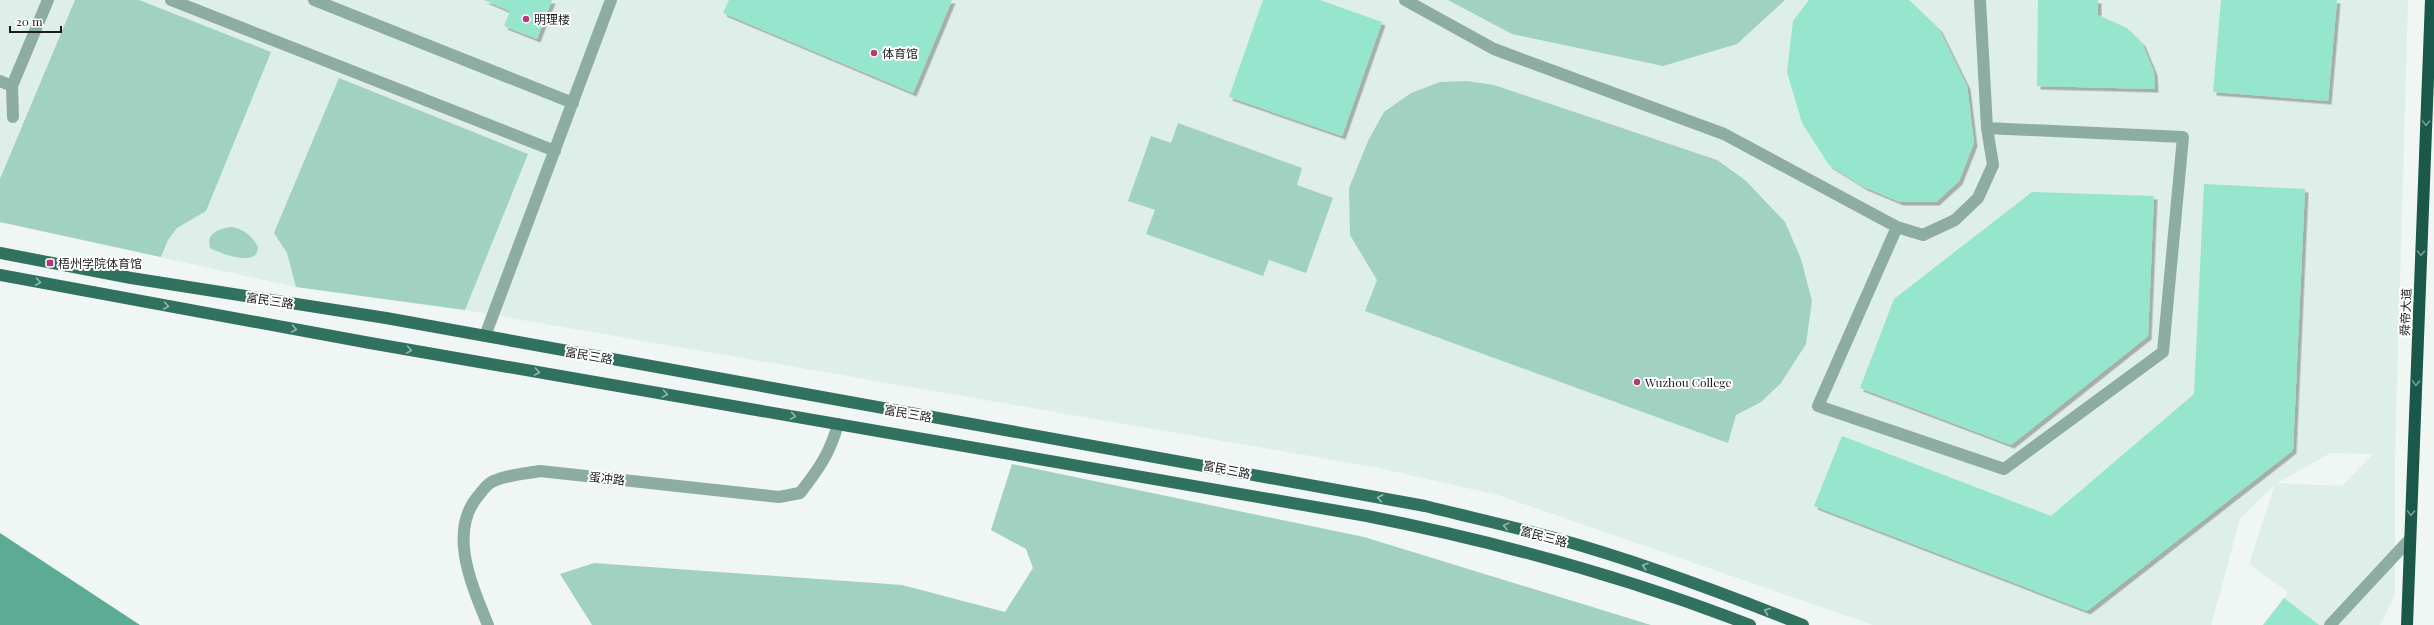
<svg xmlns="http://www.w3.org/2000/svg" width="2434" height="625" font-family="'Playfair Display','Noto Sans SC',serif">
<defs>
<filter id="shadow"><feDropShadow dx="3.5" dy="3.5" stdDeviation="0" flood-color="#0004"/></filter>
</defs>
<rect width="100%" height="100%" fill="#eff6f4"/>
<!-- built -->
<path fill="#deeee8" fill-rule="evenodd" d="M0,0h2408l-13,454v141l-15,30h-115l23,-33 -39,-28 26,-80 -35,35 -29,106h-338l-375,-130 -124,-28 -909,-157 -169,-23 -296,-65zM2330,453l43,1 -31,32 -65,-3z"/>
<!-- green -->
<path fill="#a0d1c1" d="M75,0h64l132,52 -65,159 -29,17 -9,12 -7,17 -161,-35v-43z
M1448,0h337l-48,44 -74,22 -151,-32z
M339,78l189,76 -63,156 -169,-23 -9,-34 -13,-20z
M1467,81l27,4 223,75 28,20 40,42 16,37 11,42 -6,43 -25,39 -20,19 -25,13 -8,28 -363,-132 12,-31 -27,-45 -1,-47 19,-47 16,-29 27,-19 29,-11z
M1178,123l124,45 -5,17 36,13 -27,75 -37,-13 -6,16 -117,-42 9,-24 -27,-9 23,-65 20,7z
M231,227c13,2 21,9 27,20 0,21 -36,7 -48,1 -4,-15 8,-19 21,-21z
M1012,464l352,73 287,88h-1059l-32,-51 34,-11 308,22 103,27 28,-44 -7,-19 -35,-19z"/>
<!-- water -->
<path fill="#5cab94" d="M0,533l140,92h-140z"/>
<!-- building -->
<path fill="#96e5cd" filter="url(#shadow)" d="M484,0h68l-15,39 -33,-13 6,-15z
M729,0h223l-39,93 -190,-80z
M1263,0h57l62,22 -40,114 -113,-39z
M1809,0h100l30,29 28,57 7,57 -15,38 -23,21h-36l-36,-15 -35,-22 -27,-42 -15,-51 6,-51z
M2038,0h60v15l29,13 15,15 12,29 1,17 -118,-3z
M2221,0h116l-9,101 -115,-9z
M2204,184l101,5 -12,261 -206,161 -273,-105 28,-70 209,80 143,-122z
M2032,192l122,4 -6,140 -137,109 -151,-57 34,-89z
M2284,598l35,27h-56z"/>
<g fill="none" stroke-linecap="round" stroke-linejoin="round">
<!-- minor -->
<path stroke="#8dada2" stroke-width="12" d="M171,0l384,151
M314,0l259,103
M1405,0l89,49 230,85 173,93 26,8 32,-15 23,-22 15,-33 -6,-37 -7,-128
M0,81l12,5
M13,117l-1,-31 36,-86
M1897,227l-79,179 186,63 159,-117 20,-215 -196,-9
M485,336l126,-336
M488,625c-16,-39 -41,-94 -9,-130 3,-4 7,-9 11,-12 14,-8 34,-9 50,-12l239,26 21,-4c19,-24 30,-40 38,-69
M2330,625l80,-86"/>
<!-- major -->
<path stroke="#30715f" stroke-width="12" d="M0,253l131,25 255,40 1039,188c44,11 89,21 133,33 83,23 165,54 245,86
M0,275l370,68 997,173c131,26 259,61 383,109"/>
<!-- highway -->
<path stroke="#1a5849" stroke-width="12" d="M2407,625l24,-625"/>
</g>
<!-- one-way arrows -->
<defs><path id="oneway-chevron" d="M-2-3.5L2.5 0L-2 3.5" fill="none" stroke-width="1.6" stroke-linecap="round" stroke-linejoin="round"/></defs>
<g stroke="#769b92">
<use href="#oneway-chevron" transform="translate(2426 123) rotate(92)"/>
<use href="#oneway-chevron" transform="translate(2421 253) rotate(92)"/>
<use href="#oneway-chevron" transform="translate(2416 383) rotate(92)"/>
<use href="#oneway-chevron" transform="translate(2411 513) rotate(92)"/>
</g>
<g stroke="#98b8af">
<use href="#oneway-chevron" transform="translate(38 282) rotate(10)"/>
<use href="#oneway-chevron" transform="translate(166 306) rotate(10)"/>
<use href="#oneway-chevron" transform="translate(294 329) rotate(10)"/>
<use href="#oneway-chevron" transform="translate(409 350) rotate(10)"/>
<use href="#oneway-chevron" transform="translate(537 372) rotate(10)"/>
<use href="#oneway-chevron" transform="translate(665 394) rotate(10)"/>
<use href="#oneway-chevron" transform="translate(793 416) rotate(10)"/>
<use href="#oneway-chevron" transform="translate(1380 498) rotate(-169)"/>
<use href="#oneway-chevron" transform="translate(1506 526) rotate(-166)"/>
<use href="#oneway-chevron" transform="translate(1645 566) rotate(-162)"/>
<use href="#oneway-chevron" transform="translate(1767 611) rotate(-158)"/>
</g>
<!-- markers -->
<g fill="#ba367b" stroke="#fff" stroke-width="1.5">
<circle cx="526" cy="19" r="4"/>
<circle cx="874" cy="53" r="4"/>
<rect x="46" y="259" width="8" height="8" rx="2"/>
<circle cx="1637" cy="382" r="4"/>
</g>
<g text-anchor="middle" dominant-baseline="central" stroke-width="4" stroke-linejoin="round" paint-order="stroke">
<!-- poi labels -->
<g font-size="12" fill="#1a1d1c" stroke="#fff" text-anchor="start">
<text x="534" y="19">明理楼</text>
<text x="882" y="53">体育馆</text>
<text x="58" y="263">梧州学院体育馆</text>
<text x="1645" y="382">Wuzhou College</text>
</g>
<!-- street labels -->
<g font-size="12" fill="#1a1d1c" stroke="#fff">
<text transform="translate(270 300) rotate(9)">富民三路</text>
<text transform="translate(2405 312) rotate(-88)">舜帝大道</text>
<text transform="translate(589 355) rotate(10)">富民三路</text>
<text transform="translate(908 413) rotate(10)">富民三路</text>
<text transform="translate(1227 469) rotate(11)">富民三路</text>
<text transform="translate(607 478) rotate(6)">蛋冲路</text>
<text transform="translate(1544 536) rotate(15)">富民三路</text>
</g>
</g>
<!-- scale -->
<path d="M10 26v6h51v-6" fill="none" stroke="#1a1d1c" stroke-width="2"/>
<text x="16" y="26" font-size="12" fill="#1a1d1c" stroke="#ffffff" stroke-width="3" paint-order="stroke">20 m</text>
</svg>
